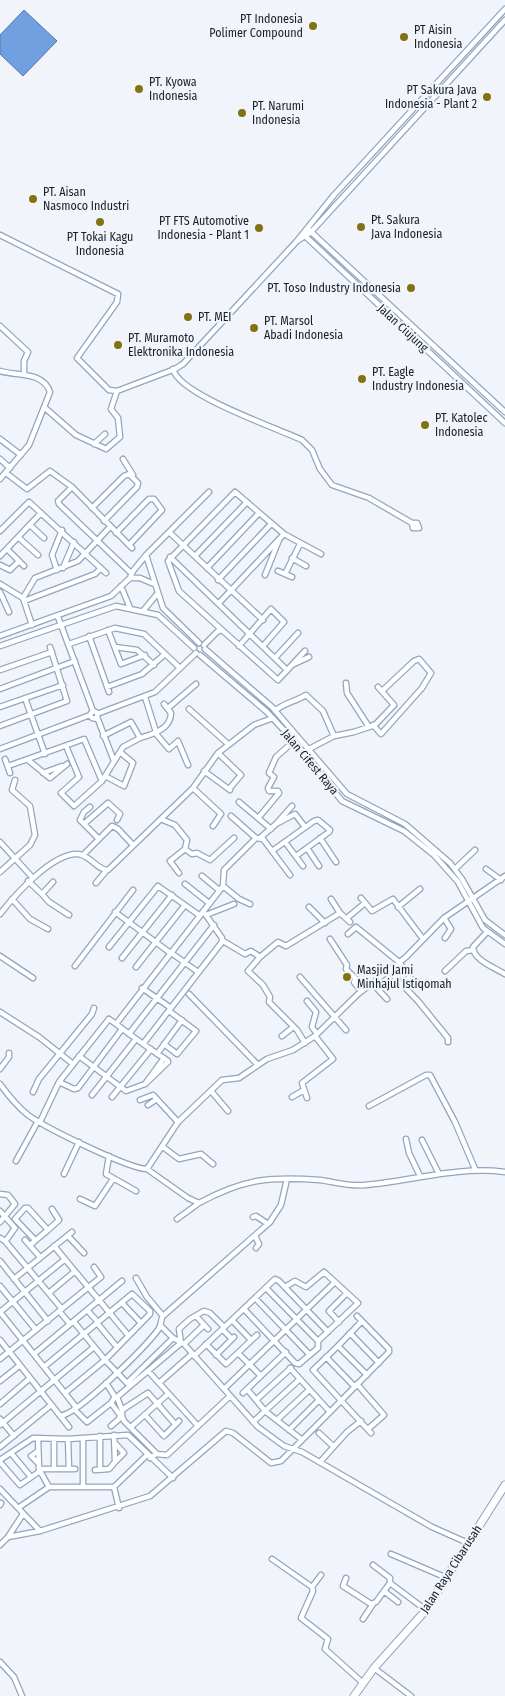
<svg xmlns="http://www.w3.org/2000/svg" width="505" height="1696" font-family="'Fira Sans Condensed',sans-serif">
<rect width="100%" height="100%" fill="#f1f5fb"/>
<!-- water -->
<path fill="#70a0e0" stroke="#5579a9" d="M24,10l33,31 -34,35 -23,-22v-19z"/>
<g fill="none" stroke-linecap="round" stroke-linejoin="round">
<!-- minor casing -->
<g stroke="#92a5bf" stroke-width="7">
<path id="minor" d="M309,230l196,182
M0,235l118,59 -1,8 -40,56 32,32 8,1 58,-22 8,-5 114,-123 37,-46 171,-186
M304,235l201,188
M297,241l14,-9 194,-212
M0,326l28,26 -4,9v13
M173,369c6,26 104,59 129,71l10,10 8,19 12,16 37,13 43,25 1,5h6l-2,-5h-5
M0,371c16,5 43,0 50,21l-21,53 -29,34
M44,407l32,28 30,14 14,-12 -2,-19 -7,-9 6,-18
M0,439l21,16
M94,444l11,-10
M0,459l10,9
M123,459l10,16
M6,473l21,16 23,-18 22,16
M92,508l32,-32 5,-2 9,9 -1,4 -33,34
M30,525l14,13
M0,531l29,-29 77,71
M169,532l94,88
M116,533l33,-34h5l8,11 -33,35
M284,534l37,20
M18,537l20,18
M7,549l17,17
M146,555l17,53 36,35
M0,556l41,-43
M195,556l52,-54
M170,557l117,113
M292,558l14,8
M0,565l10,5 9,-9
M63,568l11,-26
M207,568l52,-55
M57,570l-5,-15 10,-25
M278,571l14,6
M131,573l-72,-69 -1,-3 14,-14 60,61
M285,574l15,-30
M265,575l14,-35
M130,578h10l14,6
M218,580l53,-56
M0,584l23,14
M121,586l9,22
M0,592l9,20
M24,601l71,-27 6,-6
M219,603l65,-69 -49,-42 -67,69 11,30 43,39
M143,611l15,-18
M58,617l35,94
M32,625l-9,-27 12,-20 43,-17 32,-34
M108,630l13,34 24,-9
M0,636l111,-40 19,-18 3,-7 13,-16 63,-63
M89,636l20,56
M69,644l46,-16 29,6 36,34
M204,645l14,-14 4,-1 56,50 27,-29
M0,646l116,-40 42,9 36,33
M239,646l32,-37 13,13 -21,24
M115,647l22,3 17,15
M205,649l67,58 75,87 58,30 45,39 12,16 23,41 20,15
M200,655l67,57 27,29 48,60 62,30 30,24 24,27 25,46 22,16
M275,658l23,-25
M294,664l15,-7
M0,670l52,-18
M346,683l1,10 22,34
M107,687l35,-13 23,-20
M0,689l75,-28
M145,697l12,38 12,14 9,-8 10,24
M25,698l20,56
M0,707l63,-22
M168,708l28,-24
M189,709l39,35
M275,711c8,-8 20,-9 31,-16l17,16 11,25
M90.5 715a3.5 3.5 0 1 1 7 0a3.5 3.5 0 1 1-7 0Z
M97,714l58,-22 41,-39
M97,717l17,44
M373,725l8,9 41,-46 9,-15 -12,-14 -5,2 -32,30
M0,726l67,-25 -17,-54
M140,738c13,-4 31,-9 31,-25l-7,-9
M66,746l13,31 -18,16 13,13 28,-25 21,-34 17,-9 -9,-16 -28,14
M0,749l90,-34
M309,749l25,-13 20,-4 21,-7 19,-20 -16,-18
M218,753l23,22 -12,14
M5,759l5,14
M28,760l22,18 17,-14
M8,766l76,-27 18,42
M204,771l26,19
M43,773l19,-7
M105,776l19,10 9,-23 -13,-11
M193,788l28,26 -8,12
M239,802l32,27
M90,807l-6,5 -4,8 4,4 24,-21 12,11 -3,6
M231,816l25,22 7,1 27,36
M259,817l20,-24 -1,-2h-9l-1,-3 6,-11 -5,-4 7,-16 18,-16
M163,820l12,5 12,15 -2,9 -15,12 9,12
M84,824l14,14
M276,824l19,-10 10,13
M260,838l16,-14 16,-18
M320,838l16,24
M0,842l32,35
M285,842l18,24
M307,848l12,18
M185,849l7,5 5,-1 13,7 24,-22
M272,851l42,-30 4,-1 12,10 -1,2 -33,24
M83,855l29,-29 6,3 15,16
M455,869l20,-19
M486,869l15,11
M0,872l30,-27 5,-10 -5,-29 -18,-16 3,-10
M202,876l17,14
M28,881l14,13 11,-12
M96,883l10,-12
M185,884l24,19
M223,886l16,13 11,5
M42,894l7,8 20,13
M361,898l11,13 21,-12 30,40
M12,899l18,20 18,10
M331,899l9,14
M309,907l16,16
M398,907l22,-18
M115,912l54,40
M0,914c15,-19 52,-61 78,-60 12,1 19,16 30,16l85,-82 25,-35 36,-28 19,-7
M206,915l28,-11
M347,918l18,-15
M444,918l7,11 -6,9
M487,932l-14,15c0,13 22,21 32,27
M348,934l8,-7 43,35 11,15 -9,8
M330,939l17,26 -1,4 10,10 -2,3 7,9
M223,941l22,13 6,-3 9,6 18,-15 8,4 54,-33 10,9
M109,947l49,-61 41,29
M170,952l28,20
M0,956l33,22
M260,957l-12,14 15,14 7,12 -1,5 28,28 8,13
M122,958l50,-63
M75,966l58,-76
M136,967l49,-62
M389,971l29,30 30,37v4
M445,971l21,-20 7,-1
M300,977l46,53
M372,983l15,16
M142,988l29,20
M189,994l69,71
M307,1001l9,11 -4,15 5,7
M0,1012l39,25 34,27
M116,1024c17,13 34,25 52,37v1l-23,22 19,-26
M129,1034l85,-109
M282,1036l10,-8
M143,1044l79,-102v-4l-19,-27
M164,1044l13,10 19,-23 -27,-20
M157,1054l25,-34
M79,1056l47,35 19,-7
M0,1069l9,-12v-4
M59,1082l15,7 4,-1 44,-59
M0,1084c8,11 18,23 28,31 16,12 101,54 119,54l41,29 11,5c44,-24 71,-27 121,-23 15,2 30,7 45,5 47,-4 92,-19 140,-13
M211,1091l17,20
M33,1092l6,-13 53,-65 2,-6
M92,1095l44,-56
M112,1097l39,-48
M292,1097l12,-7
M307,1098l-5,-15 31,-24 -18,-23
M140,1100l13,-5 25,27
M148,1105l9,-6
M369,1106l57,-31h4l25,47 20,47
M40,1122l19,-40 50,-63 7,5 107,-138 1,-16 32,-32
M406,1139l3,14 11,23
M422,1140l17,34
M163,1147l16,12 22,-5 12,10
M109,1156l-3,18 30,17
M16,1161l22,-40
M147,1169l31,-47 44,-42 17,-2 28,-19 26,-9 22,-14 43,-42 48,-37 38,-39 61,-42
M64,1174l15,-32
M0,1194l8,1 7,9 -15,18
M80,1199l15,7 18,-27
M0,1211l15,17 -8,11
M253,1217l3,-1 12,8
M177,1219l22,-16
M48,1230l11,-10 -7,-11
M68,1236l16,17
M255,1236l4,8 -3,4
M0,1238l5,3 57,68
M25,1240l15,17
M30,1245l18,-15 -20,-22h-3l-10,11 20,21
M54,1246l74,89
M0,1261l48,60
M136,1278l11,19 16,19
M14,1279l58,-47
M0,1286l36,44
M266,1288l52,53
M50,1292l24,-20
M255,1298l55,57
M122,1303l19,20
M244,1309l51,54 4,1 19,-16v-7l40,-38 -34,-31 -18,15 -11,-6 -10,6
M87,1310l11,12
M59,1311l11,13
M0,1312l76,95
M0,1312l64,-52
M196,1316l12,13
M232,1320l19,20
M362,1321l-24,25 29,29
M74,1322l31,38 22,23 46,-45 -12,-12
M339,1322l-10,-11 18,-18
M97,1323l20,24
M222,1329l10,10
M350,1333l29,30
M173,1338l11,6 74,83 26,19 18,6 130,75 36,16
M0,1340l69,87
M181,1343l-2,-14 11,-10 14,-8 6,2 14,14
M184,1344l20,-19
M206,1344l20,20 31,-29
M338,1346l-25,24 58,63
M238,1353l23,23
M34,1354l88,-73
M216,1355l18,-18
M194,1356l81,-77 4,2 49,51
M326,1357l29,30
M0,1359l101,-82 -7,-10
M44,1367l88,-73 18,17v3l-45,46 -40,33
M149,1372l49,54
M0,1381l19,-15
M106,1383l9,14 -4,6 9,12 -1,4 -8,7
M159,1383l33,-29
M357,1384l27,31 -16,14
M224,1389l110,-106
M247,1389l18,22 36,28
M243,1393l43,-41
M256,1400l35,-32
M0,1404l29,-25
M74,1409l13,13 24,-19
M122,1410v6l2,5 33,33
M330,1412l59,-60v-3l-32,-33
M145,1415l19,21 15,-15
M60,1416c19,-2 85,-69 98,-86 4,-5 2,-10 5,-14l107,-94 11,-17 6,-26
M0,1419l14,17
M277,1420l32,-30
M253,1422l47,-43
M175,1424l-27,-31 -26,17 -5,-13 64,-54
M0,1425l94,-78
M131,1427l37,-33
M289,1430l30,-30
M319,1433l14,13
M100,1436v33
M38,1438l1,31 10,18
M54,1439v30
M68,1439l1,30
M115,1443l9,10 -8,8
M0,1447l51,-42
M38,1451l-7,5 7,7
M11,1453l20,24
M150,1458l6,-4 11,1 63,-59
M0,1460l33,-22 35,1 60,-4 45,43
M0,1462l20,23 20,-14
M320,1462l27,-30 14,-11
M39,1469h36
M95,1470l14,-1 6,-7 -1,-27
M83,1487v-49
M114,1487l5,21
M0,1489l40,42
M0,1505l1,-2
M18,1508l31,-21h65l34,-33
M8,1537l32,-6 110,-35 76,-65 7,2 38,30 10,-2 49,-49 -40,-44
M0,1545l8,-8 15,-23
M391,1554l56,24
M272,1559l40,28 1,4 -12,27 27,21 -3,10 38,34
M373,1565l17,13v5
M346,1578l-3,8 28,18 5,-2 14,-19 36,27
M312,1587l9,-12
M384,1591l14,11
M363,1619l10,-15
M0,1662l14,15 8,19
M374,1668l37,28"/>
</g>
<!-- primary casing -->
<g stroke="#92a5bf" stroke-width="9">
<path id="primary" d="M354,1696l20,-28 52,-58 79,-125"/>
</g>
<!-- minor -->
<use href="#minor" stroke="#fff" stroke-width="4.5"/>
<!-- primary -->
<use href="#primary" stroke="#fff" stroke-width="7"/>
</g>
<!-- markers -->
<g fill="#837213" stroke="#f1f5fb" stroke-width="2">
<circle cx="313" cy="26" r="5"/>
<circle cx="404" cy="37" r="5"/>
<circle cx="139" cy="89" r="5"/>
<circle cx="487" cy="97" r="5"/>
<circle cx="242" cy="113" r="5"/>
<circle cx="33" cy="199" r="5"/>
<circle cx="100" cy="222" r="5"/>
<circle cx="361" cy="227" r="5"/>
<circle cx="259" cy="228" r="5"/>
<circle cx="411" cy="288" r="5"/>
<circle cx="188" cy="317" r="5"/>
<circle cx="254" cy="328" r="5"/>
<circle cx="118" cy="345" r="5"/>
<circle cx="362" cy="379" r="5"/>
<circle cx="425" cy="425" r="5"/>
<circle cx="347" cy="977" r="5"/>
</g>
<g text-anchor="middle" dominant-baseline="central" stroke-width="4.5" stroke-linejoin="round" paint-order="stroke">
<!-- poi labels -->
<g font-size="12" fill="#171f28" stroke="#f1f5fb" text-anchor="start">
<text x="303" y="19" text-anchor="end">PT Indonesia<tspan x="303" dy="14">Polimer Compound</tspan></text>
<text x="414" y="30">PT Aisin<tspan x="414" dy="14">Indonesia</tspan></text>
<text x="149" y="82">PT. Kyowa<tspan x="149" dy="14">Indonesia</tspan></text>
<text x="477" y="90" text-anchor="end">PT Sakura Java<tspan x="477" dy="14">Indonesia - Plant 2</tspan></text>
<text x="252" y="106">PT. Narumi<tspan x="252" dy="14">Indonesia</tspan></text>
<text x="43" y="192">PT. Aisan<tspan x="43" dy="14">Nasmoco Industri</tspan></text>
<text x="371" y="220">Pt. Sakura<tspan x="371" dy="14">Java Indonesia</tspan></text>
<text x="249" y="221" text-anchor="end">PT FTS Automotive<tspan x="249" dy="14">Indonesia - Plant 1</tspan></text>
<text x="100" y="237" text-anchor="middle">PT Tokai Kagu<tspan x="100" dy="14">Indonesia</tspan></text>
<text x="401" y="288" text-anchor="end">PT. Toso Industry Indonesia</text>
<text x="198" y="317">PT. MEI</text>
<text x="264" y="321">PT. Marsol<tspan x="264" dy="14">Abadi Indonesia</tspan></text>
<text x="128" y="338">PT. Muramoto<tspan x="128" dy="14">Elektronika Indonesia</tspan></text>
<text x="372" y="372">PT. Eagle<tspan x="372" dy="14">Industry Indonesia</tspan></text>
<text x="435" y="418">PT. Katolec<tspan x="435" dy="14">Indonesia</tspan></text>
<text x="357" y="970">Masjid Jami<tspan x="357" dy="14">Minhajul Istiqomah</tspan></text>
</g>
<!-- street labels -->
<g font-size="12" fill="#171f28" stroke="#f1f5fb">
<text transform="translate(403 328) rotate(43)">Jalan Ciujung</text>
<text transform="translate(310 762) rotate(50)">Jalan Cifest Raya</text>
<text transform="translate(451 1569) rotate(-57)">Jalan Raya Cibarusah</text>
</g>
</g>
</svg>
